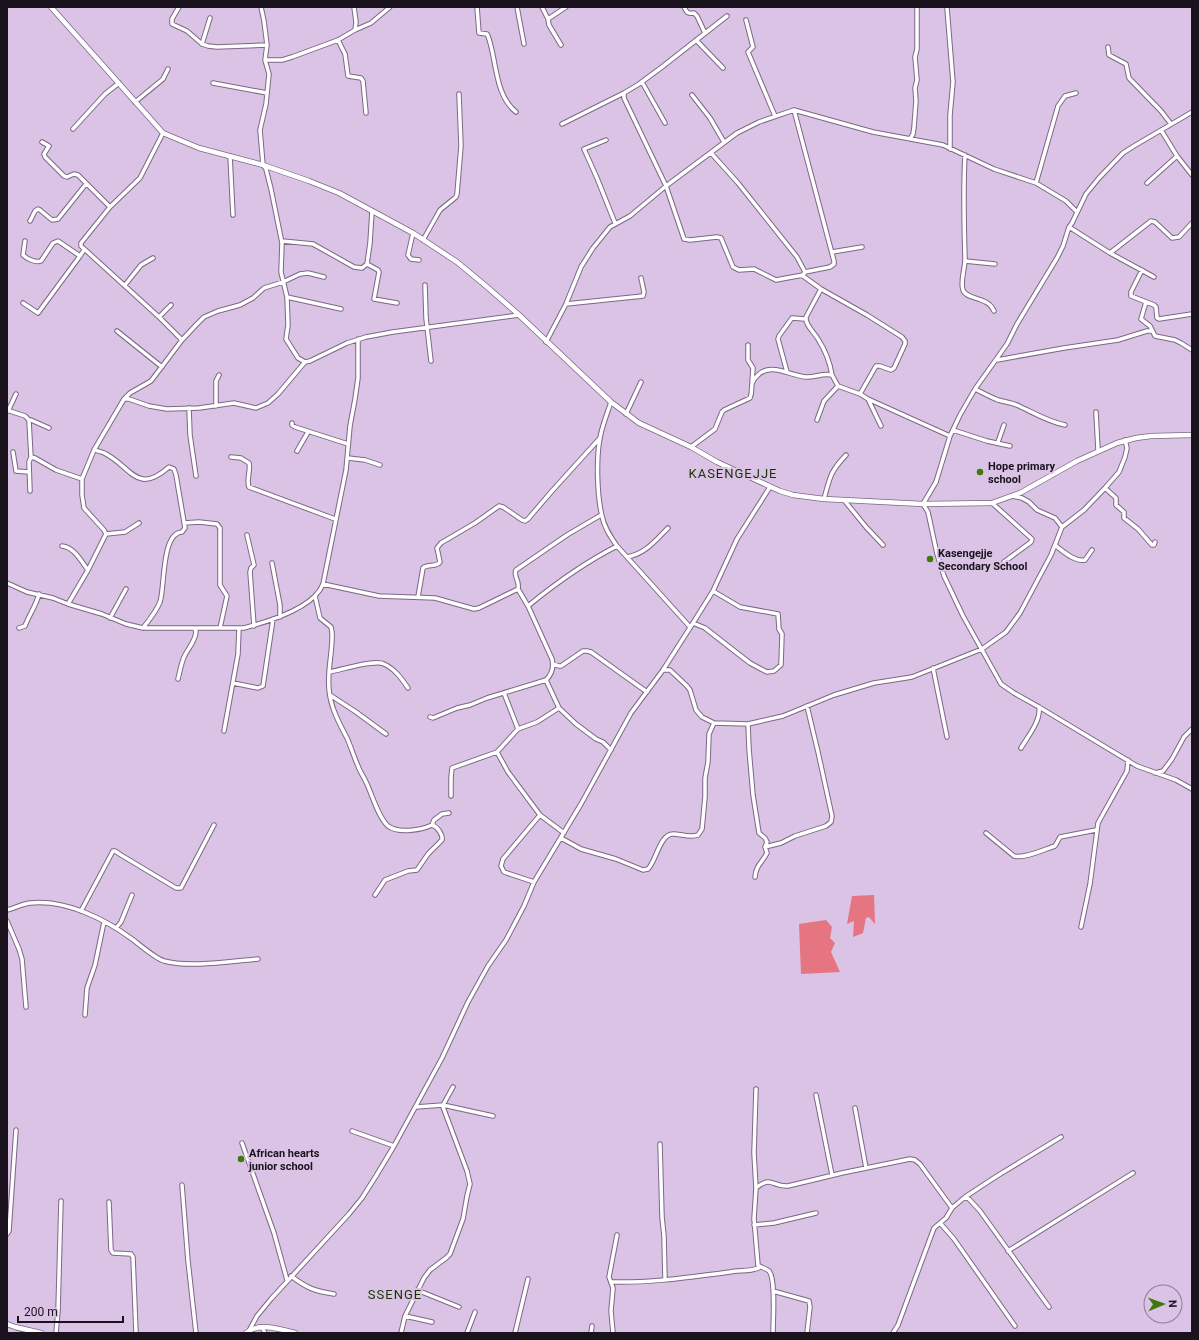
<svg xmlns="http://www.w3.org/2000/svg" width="1199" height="1340" font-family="Roboto,sans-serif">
<rect width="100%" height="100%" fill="#dac3e5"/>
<!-- forest -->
<path fill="#e57581" d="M874,895l1,29 -6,-7 -3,1 -3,15 -10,4 1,-16 -7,3 5,-28z
M826,920l6,7 -2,11 5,5 -4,9 9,20 -39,2 -2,-50z"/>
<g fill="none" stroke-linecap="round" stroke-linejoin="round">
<!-- stream -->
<path stroke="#3879c8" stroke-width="1" d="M7,1326l3,1
M16,1330l13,3"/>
<!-- minor casing -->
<g stroke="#7c6786" stroke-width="5.5">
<path id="minor" d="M179,7l-7,12v5l15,7 15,13 6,2 9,1 50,-2
M261,7l3,14 3,24 -2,15 4,14 -3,30 -6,26 3,35 3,4 5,20 11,54 -1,29 6,25 1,28 -2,14 12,19 7,4 5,-1 37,-18 19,-6 27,-5 126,-17
M354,7l2,15 -1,8
M477,7l2,26 8,1 1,2c9,24 6,58 28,76
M517,7l7,37
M542,7l6,12
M684,7c3,6 4,7 10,6l3,3 8,17
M947,8l6,74 -3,33v34
M727,16l-65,51 -23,17 -15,9v5l42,88 18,53 6,1 27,-3 4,1 12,29 6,3 15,-1 22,11 27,-5
M746,20l7,27 -5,5 27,64
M338,40l7,14 3,22 13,2 2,3 3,32
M696,40l27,28
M202,44l8,-26
M561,45l-12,-20 -1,-6 18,-12
M1108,47l1,8 17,9 3,14 32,33 10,13
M265,60h17l10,-3 46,-17 17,-10 16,-7 19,-16
M642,82l23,41
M213,83l54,10
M692,95l18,23 14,24
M135,102l28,-23 5,-10
M794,110l40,151v3l-4,3 -25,5 -2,3v1l18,13 46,26 35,22 3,4v3l-11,24 -3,2 -11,-4h-4l-16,28
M1192,112l-58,34 -11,7 -24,25 -13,16 -14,29 -3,4 -6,19 -6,12 -40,66 -10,20 -32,45 -15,26 -10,21 -14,46 -13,22 5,8 9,42 7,22 19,40 38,68 13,9 25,14 98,59 39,14 16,9
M562,124l62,-31
M73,129l32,-35 14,-11
M1161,130l16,26 15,19
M163,133l-23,45 -30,29 -29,36v3l78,71 23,23
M910,139l3,-5 1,-7 2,-26 -1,-13 2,-8 -2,-23 2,-8v-42
M606,140l-22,9 13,29 18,45
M42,142l7,4 -5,8 1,3 19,19 3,1 7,-3 4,1 32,32
M711,153l27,30 59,74 8,15
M965,155c-2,35 -1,69 0,104 0,10 -5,22 -2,31 3,10 25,6 31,21
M230,156l3,59
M1036,183l22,-77 7,-10 11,-3
M1147,183l30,-27
M30,221l5,-10 3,-2 2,1 12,10 6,-1 28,-35
M1069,227l41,26 41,-32 4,1 17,16 7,-1 13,-14
M413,233l-5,22 3,4 8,1
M423,240l17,-30 16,-13 1,-3 4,-48 -2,-52
M25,241l-2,14c4,4 13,8 18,6l12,-18 5,-2 22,15
M282,241l31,3 41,23 8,1 5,-4 3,-21 2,-32
M832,252l30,-5
M1110,253l44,24
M965,261l30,3
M367,264l11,6 1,2 -5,27 23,4
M1142,270l-11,22v4l23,9 2,2 1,11 2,1 33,-5
M125,285l16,-20 12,-7
M425,285l1,33 5,43
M821,289l-15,28c-1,8 8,15 12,22 7,11 12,23 14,36
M287,297l54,12
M1146,302l-5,17 9,7 5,10 20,4 6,3 11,7
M23,303l15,10 42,-57 4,-6 -1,-2
M566,304l77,-8 1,-4 -3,-14
M159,317l12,-12
M117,331l45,36
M546,342l20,-38 15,-37 12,-19 17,-21 20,-11 36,-30 71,-53 22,-11 35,-12 79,22 70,13 51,24 42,14 30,18 10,10
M748,345v15l5,8 -1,14
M997,360l67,-12 54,-8 29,-9h5
M787,372l-9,-33 1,-3 13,-18 13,1
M975,389c8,4 15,8 23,11 7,2 15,3 21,6 15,7 30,16 46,19
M124,399h5l20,7 18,3 32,-1 35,-5 22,5 12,-5 10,-9 27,-32
M868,399l13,27
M611,402c-4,12 -9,24 -11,36 -4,21 -3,57 2,78 2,11 8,20 15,30l73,81
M216,406v-25l3,-6
M189,408l1,27 6,41
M7,410l18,6 4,4
M8,411l8,-17
M1096,412l2,38
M626,414l15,-32
M817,420l7,-19 14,-15
M292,423v2l3,2 53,17
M953,430l34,11 23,5
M998,442l6,-17
M691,447l24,-18 7,-17 2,-2 26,-12c4,-9 -2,-13 7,-22 13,-15 35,1 50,1 9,0 16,-4 25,-2l6,11 22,8 8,5 82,37
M94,450c4,1 9,2 12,4 26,14 31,41 63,13l5,2 2,6 9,53 -3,4c-21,1 -17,56 -22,70 -4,10 -11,18 -17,26
M297,451l11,-19
M13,452l3,19 13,1
M31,457l-2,-36 2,-1 18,8
M231,457l10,1 8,5c2,8 -3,16 0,24l86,32
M348,458l17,2 15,5
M1105,488l11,10v7l8,7v6l14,11 14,16h2l1,-3
M30,491l-1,-29 2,-5 4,1 21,12 26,9
M1012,496l10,2 7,4 8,8 18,8 7,9
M824,499c6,-22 6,-27 22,-44
M844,500l22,27 17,18
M992,503l40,36 -1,3 -27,20
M184,523l15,-1 18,2 3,4v57l7,11 -7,32
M106,534l19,-2 14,-9
M247,535l7,30 -3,3 -1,4 4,54
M62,546c12,1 19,15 26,24
M1056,546c8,6 19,16 29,14l7,-10
M627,557c18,-3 28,-16 41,-29
M272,563l8,42v12
M7,583l20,9 26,6 15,6 34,10 24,10 17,4h101c23,-6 70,-20 79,-44l23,-114 4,-44 5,-27 3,-21v-39
M323,584l56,12 56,2 39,11 5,-1 39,-19c2,-9 -5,-12 -2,-19l51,-35 34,-20
M315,596l5,22 11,9 1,5c1,19 -5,38 -3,57 1,17 10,34 18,49 4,9 7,19 11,28 2,6 6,11 8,16 6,12 12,35 22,44 11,8 33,4 44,-1 6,2 11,10 10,15l-14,14 -11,16 -9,1 -23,9 -10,15
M418,597l5,-29c5,-5 13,0 17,-6l-3,-14 4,-5 34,-20 24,-17 4,1 19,13 3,1 3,-2 24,-28 48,-53
M68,604l20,-34 18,-36 -2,-4 -20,-22 -2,-13v-16l12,-29 30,-51 6,-6 21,-12 31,-41 14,-15 8,-8 14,-6 22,-6 13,-7 11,-10 19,-6 17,-8 8,-1 16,4
M528,606c28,-23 56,-43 89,-60
M110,618l16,-29
M693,623l12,5 32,25 13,10 11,6 6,3 7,-1 7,-6 1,-31 -3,-5 -1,-15 -38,-7 -27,-16
M19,628l6,-2c4,-11 11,-20 14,-32
M553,664l6,2h2l22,-15h4l4,1 56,40
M933,668l14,69
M664,670h6l17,16 3,4 6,20 6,7 12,6 34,1 35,-8 51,-21 40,-12 38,-6 70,-28 24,-17 14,-19 31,-58 11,-28 22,-17 21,-22 14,-16 6,-15 2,-9 -2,-8
M329,672c12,-2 46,-13 55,-8 11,5 18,15 24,24
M178,679c2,-8 3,-15 6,-22 4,-9 12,-16 12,-26l-2,-3
M546,680l13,28 17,16 20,15 7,3 8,8
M233,683l25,5 5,-2 10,-67
M504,693l14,36
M330,695l26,17 30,22
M430,717l3,1 24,-10 13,-3 17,-7 59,-18c6,-6 8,-13 6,-21l-24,-53 -10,-17
M748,724l1,25 4,46 6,38 6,5 2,4 -2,5 2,6c-5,10 -11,12 -12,24
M224,731l14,-77 1,-26
M1021,748c7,-12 20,-27 18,-41
M497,752l11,20 32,43 24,18
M1155,773l8,-2 9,-12 12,-22 8,-8
M451,796v-18l1,-10 45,-16 21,-23 19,-7 22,-14
M432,825l2,-5 8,-6 7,-1
M986,833l28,23c11,3 31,-7 41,-10l5,-9 36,-7
M561,838l20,11 35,10 27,11 5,-1c8,-8 12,-35 25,-35 8,0 17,4 25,1l4,-6 3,-32v-19l3,-16 1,-28 5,-11
M765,847l16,-4 14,-7 31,-10 5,-4 1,-6 -14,-64 -11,-46
M534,882l-30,-10 -3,-6 2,-7 37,-44
M7,910c8,-2 15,-6 23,-7 35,-4 75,16 102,36 8,6 23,19 32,22 25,7 68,0 94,-2
M81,911l32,-60h2l6,4 55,33h5l33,-63
M7,921l12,28 3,10 4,48
M1081,927l9,-43 8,-61 29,-52 1,-11
M116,928l5,-6 11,-27
M85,1015l2,-27 8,-23 9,-43
M756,1089l-2,64 2,35 -2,31 4,46c3,3 8,3 11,6 7,8 4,50 4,62
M816,1095l16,80
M416,1107l27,-2 50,11
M855,1108l11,60
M352,1131l42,15
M242,1143l32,90 13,47
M660,1144l2,73 2,19 1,43
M182,1185l6,76 8,72
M756,1188c16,-13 16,-1 32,-2l54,-13 68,-14 5,1 5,4 32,44
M965,1197l32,-21 64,-39
M109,1202l2,48 2,3 18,1 2,3 3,76
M940,1223l14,16 61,87
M754,1225l20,-2 42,-10
M7,1234l2,-3 7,-101
M1008,1251l125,-78
M291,1276c16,12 23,15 43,18
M611,1282c40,1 80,-5 119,-10 9,-2 23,0 30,-5
M417,1290l42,17
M773,1291l36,10 1,6 -3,26
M405,1316l27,6
M262,1327l3,6
M250,1329l7,-13 14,-17 78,-85 13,-16 14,-22 18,-30 48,-88 26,-56 20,-36 18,-26 18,-34 10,-24 47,-78 50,-91 32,-43 30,-47 20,-32 24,-52 33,-52
M56,1333l2,-22 3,-110
M401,1333l4,-17 19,-38 6,-8 16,-12 4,-4 13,-35 4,-23 3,-12 -3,-13 -24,-64v-2l10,-18
M467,1333l8,-21
M515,1333l13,-54
M591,1333l1,-7
M613,1333l-2,-22 2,-23 -4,-11 8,-42
M893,1333l5,-8 36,-97 12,-10 6,-10 13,-11 4,2 11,12 69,96"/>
</g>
<!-- tertiary casing -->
<g stroke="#7c6786" stroke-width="6">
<path id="tertiary" d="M51,7l112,126 36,15 64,17 46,16 30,12 74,40 44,29 29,24 33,29 92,87 28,21 52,24 26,15 63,29 13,4 31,4 20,1 79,4 69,-1 28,-10 57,-32 40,-18 19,-5 15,-2 41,-1
M7,1324l8,3 26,6
M246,1333c13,-11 34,-4 49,0"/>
</g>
<!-- minor -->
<use href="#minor" stroke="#fff" stroke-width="3.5"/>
<!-- tertiary -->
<use href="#tertiary" stroke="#fff" stroke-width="4.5"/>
</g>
<!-- markers -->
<g fill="#40780c" stroke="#dac3e5" stroke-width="1.5">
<circle cx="980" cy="472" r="4"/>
<circle cx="930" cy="559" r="4"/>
<circle cx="241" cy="1159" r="4"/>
</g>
<g text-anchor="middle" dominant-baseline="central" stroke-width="4" stroke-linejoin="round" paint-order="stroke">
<!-- poi labels -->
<g font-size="11" font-weight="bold" fill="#1a121d" stroke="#dac3e5" text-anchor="start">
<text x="988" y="466">Hope primary<tspan x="988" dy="13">school</tspan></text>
<text x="938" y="553">Kasengejje<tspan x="938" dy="13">Secondary School</tspan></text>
<text x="249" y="1153">African hearts<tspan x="249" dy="13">junior school</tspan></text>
</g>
<!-- quarter labels -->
<g font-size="13" letter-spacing="1" fill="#193404" stroke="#dac3e5">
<text x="733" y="473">KASENGEJJE</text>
<text x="395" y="1294">SSENGE</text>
</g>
</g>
<!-- border -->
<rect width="1199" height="1340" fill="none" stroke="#1a121d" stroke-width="16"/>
<!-- north arrow -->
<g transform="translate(1163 1304) rotate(88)"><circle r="19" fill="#dac3e5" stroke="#8d7c95"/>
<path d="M0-3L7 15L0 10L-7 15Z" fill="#40780c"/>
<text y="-6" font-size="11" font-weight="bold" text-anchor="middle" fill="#1a121d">N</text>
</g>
<!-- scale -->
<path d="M18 1316v6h105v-6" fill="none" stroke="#1a121d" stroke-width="2"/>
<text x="24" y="1316" font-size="12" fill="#1a121d" stroke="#dac3e5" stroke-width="3" paint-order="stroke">200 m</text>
</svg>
